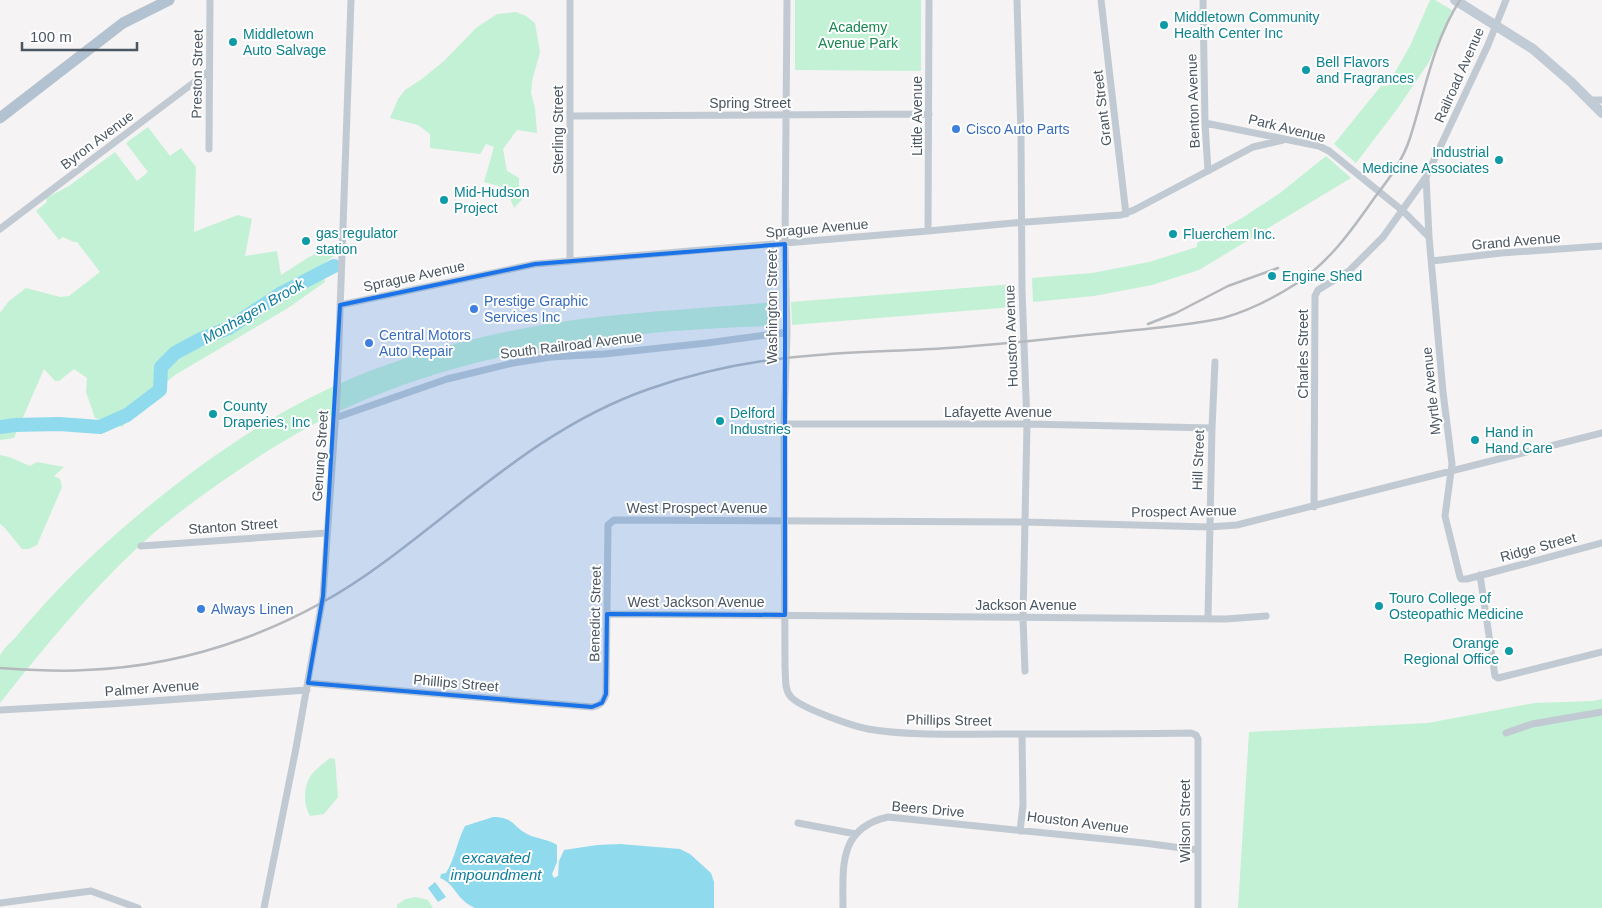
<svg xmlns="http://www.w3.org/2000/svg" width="1602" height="908" font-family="Helvetica,sans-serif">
<rect width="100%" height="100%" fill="#f5f3f3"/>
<!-- green -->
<path fill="#c3f1d5" d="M795,0h126v71l-126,-1z
M1430,0h5l17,10 -23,52 -31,46 -42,55 -22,-19 47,-58h6l23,-40z
M516,12l10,4 9,7 5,29 -8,29 -1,12 4,15 2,25 -20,-3 -14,19 4,22 12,7v13h11l-16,17 -8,-20 -22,-6 10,-35 -8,-3 -6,10 -50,-6v-14l-12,-9 -28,-7 8,-19 7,-9 17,-11 22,-18 32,-33 21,-14z
M148,127l22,29 11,-8 15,19 -2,65 44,-17 14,4 -7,37 32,-5 4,24 28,-18 26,-12 -1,11 -22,16h11l2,10 -37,26 -113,67 -23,19 -30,33 -27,-9 -9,-26 1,-14 -13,-9 -15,12h-4l-11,-12 -30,69 -14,2v-127l9,-12 17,-13 34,9 9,-1 31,-24 -23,-30h-3l-11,-5 -4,3 -23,-29 11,-9 -1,-4 23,-12 46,-34 22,29 11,-9 -22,-29z
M1326,156l25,22 -152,92 -47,15 -58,11 -61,6 -1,-24 60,-5 57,-11 48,-15v-4l45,-25 38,-25z
M1014,284l-1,23 -221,18 -1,-23z
M775,302l2,24c-138,3 -280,20 -408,72 -52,21 -100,51 -145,82 -31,22 -62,44 -89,70 -50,47 -92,99 -135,153 0,-9 0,-41 0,-47 2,-6 11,-14 15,-18 25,-30 52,-59 80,-85 66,-61 151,-126 233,-164 64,-31 149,-53 219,-65 74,-12 153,-15 228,-22z
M0,455l9,2 21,9 7,-4 27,5 -10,9 6,3 2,8 -25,58 -8,4h-7l-18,-22 -4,-3z
M1602,699v209h-364l11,-176 179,-9 106,-20 59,-2z
M330,758l5,1 3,38 -14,17 -14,2c-7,-12 -7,-30 2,-42 5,-6 12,-11 18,-16z
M416,897l12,3 5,8h-36v-3l8,-6z"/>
<!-- water -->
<path fill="#90daee" d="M493,817c21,0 20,10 34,17 10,5 21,5 30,11v17l-5,12 2,4 4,-2 1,-15 5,-11 33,-5 23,-1 60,5 10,5 21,19 3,9v26h-239c-20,-9 -19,-24 -35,-30l1,-4 5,-1c9,-14 11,-32 19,-47z
M435,882l11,15 -8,5 -10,-14z"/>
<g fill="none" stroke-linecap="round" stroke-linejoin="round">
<!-- river -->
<path stroke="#90daee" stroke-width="14" d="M0,427l15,-2 44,-1 41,3 27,-12 33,-25 1,-23 14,-14 26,-14 28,-11 51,-34 54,-28"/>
<!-- minor -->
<path stroke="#c1cad2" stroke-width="7" d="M570,0v260
M787,0l-2,244 2,88 -3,92 1,244c1,9 -1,22 6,29 10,11 61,29 77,32 42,7 87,5 129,5 65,0 130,0 194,-1l5,2 2,4v169
M1017,0l4,136 1,154 5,134 -4,194 2,53
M1101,0l25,214
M1203,0l2,123 3,48
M1590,100h12
M571,116l358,-2
M1205,123l114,23 10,5 74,60 26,26
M209,149l1,-149
M1426,177l3,60 14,155 9,72 -7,52 15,61 1,2h6l135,-36
M0,229l209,-158
M928,231l1,-231
M1432,261l69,-8 101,-7
M340,305l195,-41 393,-33 85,-8 108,-8 13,-5 119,-63 30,-7
M335,418l112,-39 66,-16 38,-6 53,-3 103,-11 80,-11
M784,424h243l185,4
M1314,507l1,-211 3,-6 31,-19 34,-34 43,-60 62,-132 18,-45
M141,546l186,-13
M1480,575l15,101 3,2 104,-26
M607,614l619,5 40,-3
M1208,618l4,-190 3,-66
M308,683l284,24c8,-1 12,-5 14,-13l2,-169 6,-5 410,2 185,5 28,-2 365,-92
M0,710l110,-6 197,-14
M1506,733l26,-9 70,-12
M798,823l58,11
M1020,831l3,-26 -1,-71
M0,903l91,-12 47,17
M264,908l32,-160 27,-152 14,-200 14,-396
M843,908c0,-41 -5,-80 45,-91l256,26 53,7"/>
<!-- secondary -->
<path stroke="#c1cbd6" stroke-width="10" d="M1455,0l78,49 38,33 31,31"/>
<!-- primary -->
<path stroke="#b3c2d1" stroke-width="11" d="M0,118l123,-95 46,-23"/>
<!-- rail -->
<path stroke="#b5b8bd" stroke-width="2.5" d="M1148,324l28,-11 52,-27 50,-18
M0,668c29,2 58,4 86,2 107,-4 211,-43 297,-107 87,-64 162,-138 266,-174 54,-19 112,-30 169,-34 44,-4 87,-4 130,-7 46,-3 92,-8 138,-13 31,-3 63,-6 94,-10 15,-2 29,-4 43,-7 25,-7 49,-19 71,-33 34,-21 58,-55 81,-88 14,-18 28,-37 35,-59 15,-47 23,-96 50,-138"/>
</g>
<!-- marked area -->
<path fill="#1a73e8" fill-opacity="0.2" stroke="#1a73e8" stroke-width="4" stroke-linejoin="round" d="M785,244v371l-178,-1 -1,80 -4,9 -10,4 -284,-24 15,-87 17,-291 195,-41z"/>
<!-- markers -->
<g fill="#0f9aa8" stroke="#fff" stroke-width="2">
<circle cx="1164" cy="25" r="5"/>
<circle cx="233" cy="42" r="5"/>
<circle cx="1306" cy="70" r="5"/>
<circle cx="1499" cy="160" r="5"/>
<circle cx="444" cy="200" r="5"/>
<circle cx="1173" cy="234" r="5"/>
<circle cx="306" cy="241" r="5"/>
<circle cx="1272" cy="276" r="5"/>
<circle cx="213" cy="414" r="5"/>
<circle cx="720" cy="421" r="5"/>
<circle cx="1475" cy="440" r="5"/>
<circle cx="1379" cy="606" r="5"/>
<circle cx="1509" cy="651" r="5"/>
</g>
<g fill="#3f7fe0" stroke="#fff" stroke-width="2">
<circle cx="956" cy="129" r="5"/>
<circle cx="474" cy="309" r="5"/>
<circle cx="369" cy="343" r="5"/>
<circle cx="201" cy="609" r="5"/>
</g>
<g text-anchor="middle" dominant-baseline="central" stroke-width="4" stroke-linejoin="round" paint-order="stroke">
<!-- culture labels -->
<g font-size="14" fill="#0d838f" stroke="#fff" text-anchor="start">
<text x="1174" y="17">Middletown Community<tspan x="1174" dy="16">Health Center Inc</tspan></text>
<text x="243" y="34">Middletown<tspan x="243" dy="16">Auto Salvage</tspan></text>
<text x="1316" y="62">Bell Flavors<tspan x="1316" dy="16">and Fragrances</tspan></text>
<text x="1489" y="152" text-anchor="end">Industrial<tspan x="1489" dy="16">Medicine Associates</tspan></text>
<text x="454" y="192">Mid-Hudson<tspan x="454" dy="16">Project</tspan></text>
<text x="316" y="233">gas regulator<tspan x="316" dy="16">station</tspan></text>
<text x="1183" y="234">Fluerchem Inc.</text>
<text x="1282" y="276">Engine Shed</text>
<text x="223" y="406">County<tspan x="223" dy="16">Draperies, Inc</tspan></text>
<text x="730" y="413">Delford<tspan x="730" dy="16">Industries</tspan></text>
<text x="1485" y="432">Hand in<tspan x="1485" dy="16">Hand Care</tspan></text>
<text x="1389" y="598">Touro College of<tspan x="1389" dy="16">Osteopathic Medicine</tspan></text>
<text x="1499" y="643" text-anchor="end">Orange<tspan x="1499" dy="16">Regional Office</tspan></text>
</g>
<!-- park labels -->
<g font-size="14" fill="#17864f" stroke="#fff">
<text x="858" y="27">Academy<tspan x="858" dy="16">Avenue Park</tspan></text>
</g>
<!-- street labels -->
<g font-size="14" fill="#4a5661" stroke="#fff">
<text transform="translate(197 74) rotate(-89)">Preston Street</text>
<text transform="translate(1459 75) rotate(-66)">Railroad Avenue</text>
<text transform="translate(1193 101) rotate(-92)">Benton Avenue</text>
<text x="750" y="103">Spring Street</text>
<text transform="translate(1102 108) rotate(-97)">Grant Street</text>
<text transform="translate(917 116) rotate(-90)">Little Avenue</text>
<text transform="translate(1287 128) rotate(14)">Park Avenue</text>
<text transform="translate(558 130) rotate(-90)">Sterling Street</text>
<text transform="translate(97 140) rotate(-37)">Byron Avenue</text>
<text transform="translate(817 228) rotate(-5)">Sprague Avenue</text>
<text transform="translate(1516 241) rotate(-5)">Grand Avenue</text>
<text transform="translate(414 276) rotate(-12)">Sprague Avenue</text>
<text transform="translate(772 307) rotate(-90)">Washington Street</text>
<text transform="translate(1011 336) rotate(-92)">Houston Avenue</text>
<text transform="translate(571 345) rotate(-7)">South Railroad Avenue</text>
<text transform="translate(1303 354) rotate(-90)">Charles Street</text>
<text transform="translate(1431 391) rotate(-96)">Myrtle Avenue</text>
<text x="998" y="412">Lafayette Avenue</text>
<text transform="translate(320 456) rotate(-86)">Genung Street</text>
<text transform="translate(1198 460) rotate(-88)">Hill Street</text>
<text x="697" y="508">West Prospect Avenue</text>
<text transform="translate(1184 511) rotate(-1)">Prospect Avenue</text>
<text transform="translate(233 526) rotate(-4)">Stanton Street</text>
<text transform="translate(1538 547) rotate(-15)">Ridge Street</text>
<text x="696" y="602">West Jackson Avenue</text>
<text x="1026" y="605">Jackson Avenue</text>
<text transform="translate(595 614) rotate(-89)">Benedict Street</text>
<text transform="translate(456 683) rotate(5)">Phillips Street</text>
<text transform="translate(152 688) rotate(-4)">Palmer Avenue</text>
<text transform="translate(949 720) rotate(1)">Phillips Street</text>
<text transform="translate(928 809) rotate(5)">Beers Drive</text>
<text transform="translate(1185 821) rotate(-90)">Wilson Street</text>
<text transform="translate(1078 822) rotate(7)">Houston Avenue</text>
</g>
<!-- shop labels -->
<g font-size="14" fill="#366cbe" stroke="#fff" text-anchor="start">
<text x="966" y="129">Cisco Auto Parts</text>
<text x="484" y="301">Prestige Graphic<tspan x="484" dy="16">Services Inc</tspan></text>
<text x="379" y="335">Central Motors<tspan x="379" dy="16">Auto Repair</tspan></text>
<text x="211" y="609">Always Linen</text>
</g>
<!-- water labels -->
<g font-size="15" font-style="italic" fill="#0c7c9b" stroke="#fff">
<text transform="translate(253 311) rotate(-30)">Monhagen Brook</text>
<text x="496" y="857">excavated<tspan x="496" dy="17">impoundment</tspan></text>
</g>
</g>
<!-- scale -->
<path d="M22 42v8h115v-8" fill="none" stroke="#4a5661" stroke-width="2.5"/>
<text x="30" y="42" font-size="15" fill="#4a5661" stroke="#ffffff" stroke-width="4" paint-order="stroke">100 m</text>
</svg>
